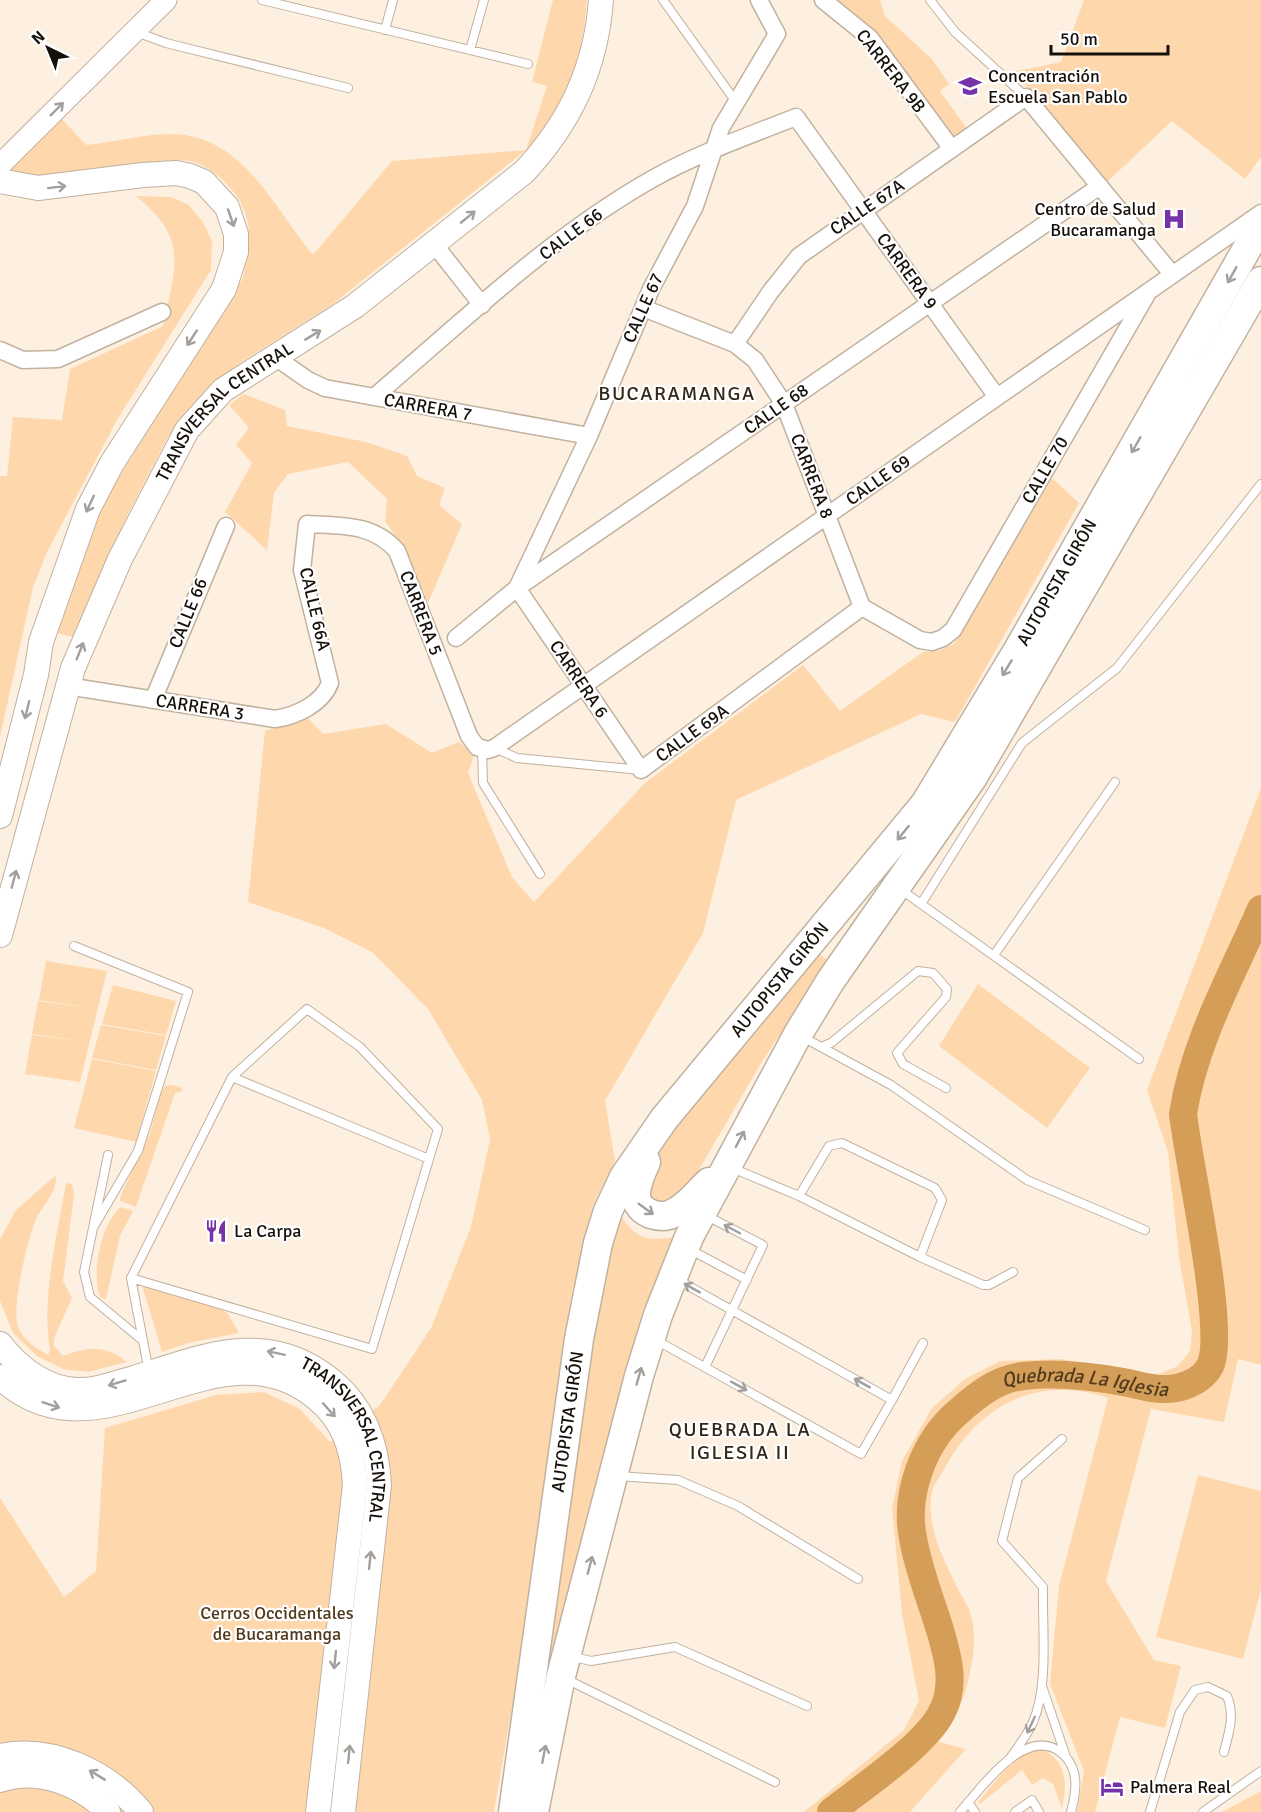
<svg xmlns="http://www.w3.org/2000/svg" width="1261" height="1812" font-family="Signika,sans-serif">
<rect width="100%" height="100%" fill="#fef0e0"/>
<!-- green -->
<path fill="#fed8ac" d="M553,0h34c-4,60 -20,106 -61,150l-193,154 -93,59 -44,40 -28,34 -39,75 -56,125 -16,-4 29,-92 18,-40 138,-221c9,-33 13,-62 -10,-90 -11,-13 -24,-24 -41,-29 -9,-2 -21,1 -31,1 -51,3 -104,22 -154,10l55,-54 25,27c28,-3 58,-11 86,-11 71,1 102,74 141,121l79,-94 134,-11 21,-64 -15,-4z
M835,0h45l5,16 47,43 17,25 -9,7 28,39 -16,10z
M1084,0h177v157l-16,22 -73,-58 -65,61 -67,-83 -28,-27 49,-10z
M136,196l35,1 18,8 14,17 9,19 -1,29 -94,150 -70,132 -14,35 -33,150v-261h7l6,-59 49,3 8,-51 93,-43c12,-60 27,-86 -27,-130z
M244,394l41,16 2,16 79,16 41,14 10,20 28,12 -6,17 23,19 -34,79 -25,-56 -18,-26 2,-22 -39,-37 -60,12 -14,19 -7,57 -42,-38 27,-49 -16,-18 13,-17 -20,-23z
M1052,478l27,25 -124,219 -34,-8 -185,86 -33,133 -98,168 10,60 -22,44 -22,92 -50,358 -27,157h-494v-314l64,99 32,-26 9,-143 111,-33 48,-3 36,17 30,33 50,-37 51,-77 40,-101 19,-88 -8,-39 -54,-91 -56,-57 -48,-24 -76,-26 17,-171 42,-14 16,17 63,-10 46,29 27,-11 15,13 -6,18 44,104 22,25 111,-119 158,-118 37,46 83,-59 15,-1 16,-7z
M1261,788v577l-23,-6 -14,63 -73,-13 -45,172 48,79 27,6 -16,62 -45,-11 -25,95h-18l7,-41 -34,-87 9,-98 49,-188c-68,-23 -126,5 -161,66 -5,10 -15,22 -16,32 -4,34 14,66 28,95 4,7 10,16 12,24 6,24 2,44 -3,67 -6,22 -15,44 -32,59l30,8 -56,63h-106l100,-82 15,-29 -17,-88 -10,-105 10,-47 30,-53 33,-29 35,-18 60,-2 92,18 26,-11 12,-15 2,-20 -13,-74 -11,-105 -21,-62z
M816,952l13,9 -66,99 -70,120 -17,20 -19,4 -9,-6 6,-36 16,-27z
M46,961l61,10 -27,111 -55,-8 7,-39 56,7 -56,-8 6,-33 53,7 -52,-8z
M978,984l112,84 -43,60 -108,-82z
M113,985l63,16 -10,34 -64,-11z
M101,1025l65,11 -10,34 -64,-12z
M92,1059l64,12 -20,71 -62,-14z
M170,1085l11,2 2,4 -8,2 -39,114 -16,-6v-4l30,-64 10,-37 5,-10z
M55,1176c5,11 -12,30 -18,41 -9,20 -26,91 -19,110 5,13 20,22 30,28l2,-5c-9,-54 7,-113 16,-167l6,1 2,11 -11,86 9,17 -18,40v8l9,10c25,-9 42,-12 64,6l-39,10 -25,-3 -26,-13 -24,-23 -13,-32v-62l16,-29z
M121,1207l12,4 -13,25 -14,63 -5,-1c-11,-22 0,-76 20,-91z
M618,1212c17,26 27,30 58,25l-138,471 48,-343z
M142,1285l78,23 8,6 11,19 -51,10 -26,9z
M1198,1475l63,16v98l-18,70 -87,-22z
M1038,1748c28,10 30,33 24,60l-9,-24 -10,-6 -11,7 -10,-15 -42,34 -2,-2c17,-20 34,-46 60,-54z
M1261,1791v21h-39z"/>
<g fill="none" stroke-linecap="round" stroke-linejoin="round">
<!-- river -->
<path stroke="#d49e59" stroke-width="28" id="s1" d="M831,1812c30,-24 95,-67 111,-100 14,-27 6,-55 -2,-82 -9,-30 -22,-61 -27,-92 -9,-44 11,-97 45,-126 19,-17 39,-33 65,-36 34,-4 67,0 100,6 12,2 27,7 39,7 17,1 40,-7 48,-23 17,-33 -22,-205 -27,-252 11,-72 49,-139 78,-205"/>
<!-- service casing -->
<g stroke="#c1b19f" stroke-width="10">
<path id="service" d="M262,0l266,64
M663,0l73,102
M930,0l25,32 71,65
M385,30l8,-30
M136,32l30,11 182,45
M470,50l14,-50
M495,748l22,10 124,12
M482,749l1,34 57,91
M900,889l239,170
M921,904l101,-161 95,-75 144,-184
M74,946l114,46 -50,159 -45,77
M994,955l121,-173
M801,1036l20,11 10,-4 87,-72 15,2 14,16 -1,8 -49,56 6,11 43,24
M821,1047l70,38 136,95 118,50
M232,1077l197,82
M108,1155l-24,117 6,25 52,43
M732,1168l67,28 121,61 22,-57 -7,-12 -93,-45 -13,3 -30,50
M705,1215l58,30 -58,122
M689,1249l58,31
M920,1257l63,28h6l24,-13
M131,1278l241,71 66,-220 -78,-82 -53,-38 -75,68 -101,201 18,94
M654,1339l207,115 31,-54 -214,-120
M892,1400l31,-57
M617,1476l61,4 60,26 120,73
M570,1656l21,5 84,-14 132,59
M566,1679l209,103
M1042,1686l24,71
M1008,1761c9,-13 19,-25 25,-39 16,-36 9,-96 10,-135l-41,-46 16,-63 44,-39
M968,1802l7,10
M960,1812c22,-25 68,-91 104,-57 16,16 12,38 7,57
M1015,1812l17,-12 7,12
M1150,1812l30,-100 15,-22 13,-3 19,9c8,20 2,36 -3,56
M1203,1812l58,-41"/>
</g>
<!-- minor casing -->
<g stroke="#c1b19f" stroke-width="19">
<path id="minor" d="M759,0l18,34 -56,94 -26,78 -44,83 -62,147 -72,152 124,182 221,-163
M823,0l47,38 82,111
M434,244l48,61
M643,308l92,36 20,16 29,44 78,203 58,33 12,2 11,-4 10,-8 193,-334
M735,344l36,-53 28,-35 227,-159 146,177
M0,350l23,10 35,-1 104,-47
M275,357l33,23 17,8 264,48
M374,397c89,-76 177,-161 280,-219 45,-25 94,-42 142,-61l201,280
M456,638l61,-50 583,-402
M67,686l208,33c21,-3 47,-15 55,-36l-28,-113 5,-46c34,2 66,-1 90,27l72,185 8,11 11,3 6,-2 767,-535
M153,700l73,-174"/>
</g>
<!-- tertiary casing -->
<g stroke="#c1b19f" stroke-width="23">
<path id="tertiary" d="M0,165l166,-165"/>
</g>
<!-- secondary casing -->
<g stroke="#c1b19f" stroke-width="26">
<g id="secondary">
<path d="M0,181l38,7 105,-13 33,-2 14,3 14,6 23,25 9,27v18l-12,37 -112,174 -24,46 -47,133 -5,33 -36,141"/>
<path id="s2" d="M0,935l73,-267 47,-109 67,-129 36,-40 132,-84 169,-134c46,-49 72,-104 77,-172"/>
<path id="s3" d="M0,1344c19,24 45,44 76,46 20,1 39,-7 58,-12 70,-22 134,-50 198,3 33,27 45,63 47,104l-36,327"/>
<path d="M0,1377c100,94 216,-61 315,20 29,23 38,52 40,88l-37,327"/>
<path d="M0,1756c52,-11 108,16 141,56"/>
<path d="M0,1780c38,-13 81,4 108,32"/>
</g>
</g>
<!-- trunk casing -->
<g stroke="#c1b19f" stroke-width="31">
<g id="trunk">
<path d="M646,1162c-8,18 -20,42 5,52 6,2 12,3 18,1 16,-5 28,-22 40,-33"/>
<path id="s4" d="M513,1812l66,-473 19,-96 10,-32 16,-34 40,-58 261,-315 93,-154 243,-426"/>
<path d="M534,1812l27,-136 78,-300 19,-61 31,-78 109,-203 33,-54 142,-203 288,-496"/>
</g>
</g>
<!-- service -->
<use href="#service" stroke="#fff" stroke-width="8"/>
<!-- minor -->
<use href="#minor" stroke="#fff" stroke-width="16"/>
<!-- tertiary -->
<use href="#tertiary" stroke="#fff" stroke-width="21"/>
<!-- secondary -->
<use href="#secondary" stroke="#fff" stroke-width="24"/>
<!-- trunk -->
<use href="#trunk" stroke="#fff" stroke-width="28"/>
</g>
<!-- one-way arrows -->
<defs><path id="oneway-shaft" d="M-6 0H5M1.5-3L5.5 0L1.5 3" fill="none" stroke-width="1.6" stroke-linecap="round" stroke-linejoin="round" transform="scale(1.5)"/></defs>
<g stroke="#a29f9d">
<use href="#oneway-shaft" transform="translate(57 109) rotate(-45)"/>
<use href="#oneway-shaft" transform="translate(57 187) rotate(-7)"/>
<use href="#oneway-shaft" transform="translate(468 217) rotate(-39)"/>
<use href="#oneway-shaft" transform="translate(231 218) rotate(71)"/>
<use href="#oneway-shaft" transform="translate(1232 275) rotate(119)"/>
<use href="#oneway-shaft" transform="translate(313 335) rotate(-31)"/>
<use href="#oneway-shaft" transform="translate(192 338) rotate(123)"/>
<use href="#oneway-shaft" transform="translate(1136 445) rotate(120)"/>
<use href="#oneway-shaft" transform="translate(90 504) rotate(115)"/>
<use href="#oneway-shaft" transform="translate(80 651) rotate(-68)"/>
<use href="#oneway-shaft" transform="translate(1007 668) rotate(121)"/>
<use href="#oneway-shaft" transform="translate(27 710) rotate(104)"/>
<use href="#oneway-shaft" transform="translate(903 833) rotate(129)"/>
<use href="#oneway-shaft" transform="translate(14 879) rotate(-75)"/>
<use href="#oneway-shaft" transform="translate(740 1139) rotate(-62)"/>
<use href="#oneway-shaft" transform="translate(646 1209) rotate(36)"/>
<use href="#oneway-shaft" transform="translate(732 1229) rotate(-152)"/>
<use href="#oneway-shaft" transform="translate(692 1288) rotate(-151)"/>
<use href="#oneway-shaft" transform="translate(276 1353) rotate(-168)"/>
<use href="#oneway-shaft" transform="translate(639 1376) rotate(-74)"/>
<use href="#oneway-shaft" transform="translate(117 1383) rotate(163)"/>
<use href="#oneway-shaft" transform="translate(862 1383) rotate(-151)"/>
<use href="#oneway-shaft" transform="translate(739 1386) rotate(29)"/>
<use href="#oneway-shaft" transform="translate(51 1405) rotate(18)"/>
<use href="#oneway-shaft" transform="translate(329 1410) rotate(48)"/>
<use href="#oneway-shaft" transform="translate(370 1560) rotate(-84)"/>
<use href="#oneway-shaft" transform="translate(590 1565) rotate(-75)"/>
<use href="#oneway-shaft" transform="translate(335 1660) rotate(96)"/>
<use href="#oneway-shaft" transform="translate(1031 1725) rotate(115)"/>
<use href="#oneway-shaft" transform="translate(349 1754) rotate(-84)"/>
<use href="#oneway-shaft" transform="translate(544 1754) rotate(-79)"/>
<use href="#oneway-shaft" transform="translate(97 1775) rotate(-149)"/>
</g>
<!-- icons -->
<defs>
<g id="school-bare" transform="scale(1.8)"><path d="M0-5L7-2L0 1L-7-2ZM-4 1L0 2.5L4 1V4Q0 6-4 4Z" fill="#7533a8" stroke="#fff" stroke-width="2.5" paint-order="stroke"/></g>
<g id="hospital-bare" transform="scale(1.8)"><path d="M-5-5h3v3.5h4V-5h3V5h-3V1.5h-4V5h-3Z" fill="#7533a8" stroke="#fff" stroke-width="2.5" paint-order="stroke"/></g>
<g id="restaurant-bare" transform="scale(1.8)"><path d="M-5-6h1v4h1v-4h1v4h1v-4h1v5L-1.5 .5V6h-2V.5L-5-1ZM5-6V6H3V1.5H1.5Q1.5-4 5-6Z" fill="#7533a8" stroke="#fff" stroke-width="2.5" paint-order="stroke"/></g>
<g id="hotel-bare" transform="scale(1.8)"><path d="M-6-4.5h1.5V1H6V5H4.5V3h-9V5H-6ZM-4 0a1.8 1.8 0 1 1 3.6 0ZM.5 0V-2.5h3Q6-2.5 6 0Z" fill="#7533a8" stroke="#fff" stroke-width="2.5" paint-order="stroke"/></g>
</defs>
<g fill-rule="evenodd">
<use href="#school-bare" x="970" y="86"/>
<use href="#hospital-bare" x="1174" y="219"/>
<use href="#restaurant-bare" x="216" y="1231"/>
<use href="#hotel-bare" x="1112" y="1787"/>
</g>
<g text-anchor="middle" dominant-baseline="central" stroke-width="4.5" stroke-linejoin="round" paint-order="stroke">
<!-- street labels -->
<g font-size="18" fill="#16100a" stroke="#fff">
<text transform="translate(891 71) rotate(52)">CARRERA 9B</text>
<text transform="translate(867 207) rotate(-34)">CALLE 67A</text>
<text transform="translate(571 234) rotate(-37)">CALLE 66</text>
<text transform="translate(907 271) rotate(54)">CARRERA 9</text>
<text transform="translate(643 308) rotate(-66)">CALLE 67</text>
<text transform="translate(428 407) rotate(10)">CARRERA 7</text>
<text transform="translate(776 409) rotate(-35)">CALLE 68</text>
<text stroke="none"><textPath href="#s2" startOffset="580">TRANSVERSAL CENTRAL</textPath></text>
<text transform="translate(1045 470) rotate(-60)">CALLE 70</text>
<text transform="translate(812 476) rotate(69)">CARRERA 8</text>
<text transform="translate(878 480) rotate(-35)">CALLE 69</text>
<text stroke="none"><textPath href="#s4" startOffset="1384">AUTOPISTA GIRÓN</textPath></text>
<text transform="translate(315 609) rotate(77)">CALLE 66A</text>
<text transform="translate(188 613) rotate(-68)">CALLE 66</text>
<text transform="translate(421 613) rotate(69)">CARRERA 5</text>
<text transform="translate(579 679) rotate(56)">CARRERA 6</text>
<text transform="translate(200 707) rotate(9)">CARRERA 3</text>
<text transform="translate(692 733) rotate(-36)">CALLE 69A</text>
<text stroke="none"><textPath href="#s4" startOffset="898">AUTOPISTA GIRÓN</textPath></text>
<text stroke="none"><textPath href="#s4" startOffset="394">AUTOPISTA GIRÓN</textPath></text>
<text stroke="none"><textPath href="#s3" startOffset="420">TRANSVERSAL CENTRAL</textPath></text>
</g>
<!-- poi labels -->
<g font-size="18" fill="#16100a" stroke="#fff" text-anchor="start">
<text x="988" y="76">Concentración<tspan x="988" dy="21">Escuela San Pablo</tspan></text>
<text x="1156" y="209" text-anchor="end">Centro de Salud<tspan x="1156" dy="21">Bucaramanga</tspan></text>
<text x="234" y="1231">La Carpa</text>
<text x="1130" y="1787">Palmera Real</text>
</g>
<!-- park labels -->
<g font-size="18" fill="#51391c" stroke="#fff">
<text x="277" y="1613">Cerros Occidentales<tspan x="277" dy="21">de Bucaramanga</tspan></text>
</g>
<!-- neighbourhood labels -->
<g font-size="20" letter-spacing="1.5" fill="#342819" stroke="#fff">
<text x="677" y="393">BUCARAMANGA</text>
<text x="740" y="1429">QUEBRADA LA<tspan x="740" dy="23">IGLESIA II</tspan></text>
</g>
<!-- water labels -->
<g font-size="20" font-style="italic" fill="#523b1d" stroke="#fff">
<text stroke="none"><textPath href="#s1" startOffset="608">Quebrada La Iglesia</textPath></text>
</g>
</g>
<!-- north arrow -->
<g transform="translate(48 48) rotate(317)" stroke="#ffffff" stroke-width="4.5" paint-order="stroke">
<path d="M0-4.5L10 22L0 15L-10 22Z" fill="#16100a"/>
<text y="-9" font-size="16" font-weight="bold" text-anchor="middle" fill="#16100a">N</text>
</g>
<!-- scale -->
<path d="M1051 45v9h117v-9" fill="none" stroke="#16100a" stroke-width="3"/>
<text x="1060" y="45" font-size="18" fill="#16100a" stroke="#ffffff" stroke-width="4.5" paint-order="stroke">50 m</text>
</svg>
